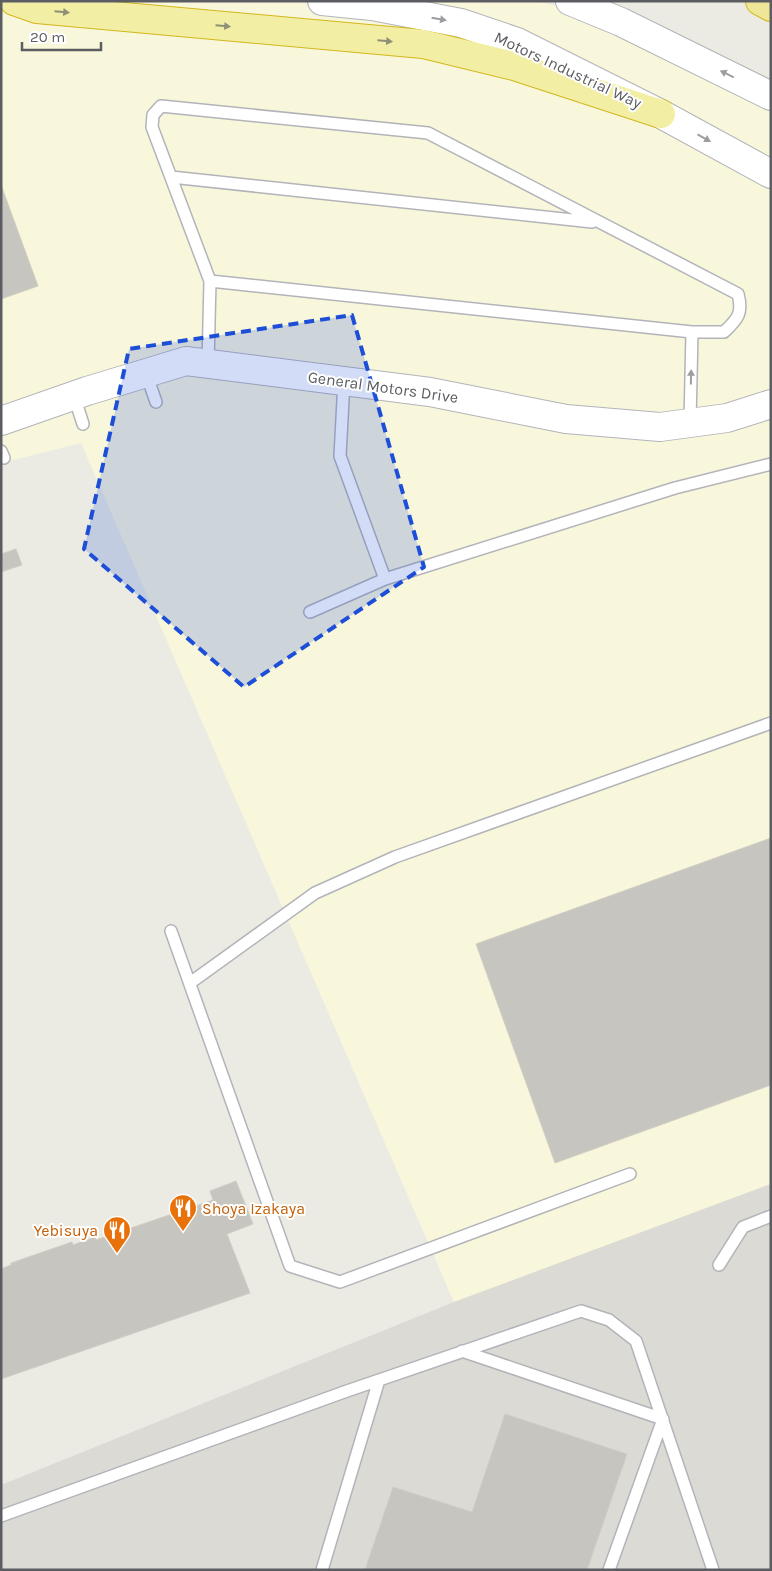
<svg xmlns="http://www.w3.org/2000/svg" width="772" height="1571" font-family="Karla,sans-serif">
<rect width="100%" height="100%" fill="#ecebe3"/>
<!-- commercial -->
<path fill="#f9f7db" d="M1,1h537l121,34 112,57v1092l-317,118 -373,-859 -80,20z"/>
<!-- industrial -->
<path fill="#dbdad5" d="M771,1184v386h-770v-85l453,-183z"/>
<!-- building -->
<path fill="#c7c5c0" stroke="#d0cec2" d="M1,185l37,101 -37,13z
M16,549l6,16 -21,7v-18z
M771,838v247l-216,78 -79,-219z
M236,1181l17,43 -26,10 23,59 -249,86v-110l10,-4v-2l61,-21 1,3 22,-8 1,3 117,-40 -3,-9z
M505,1414l122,40 -40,116h-222l28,-83 79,25z"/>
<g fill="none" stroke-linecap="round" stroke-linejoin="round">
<!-- service casing -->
<g stroke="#b3b4b9" stroke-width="14">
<path id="service" d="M171,177l421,45
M208,364l2,-83 -58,-154 1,-12 8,-9 267,27 310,161c5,19 0,25 -14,38h-32l-482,-51
M146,373l10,29
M344,381l-4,75 45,123
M74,396l9,28
M690,423l2,-91
M1,451l3,7
M310,612l75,-33 290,-91 96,-24
M171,931l119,335 50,16 290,-108
M190,983l125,-90 80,-36 376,-134
M719,1265l24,-38 28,-11
M462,1351l201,68
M1,1516l346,-125 234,-80 28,9 27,21 77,229
M322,1570l57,-190
M609,1570l54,-151"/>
</g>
<!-- tertiary casing -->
<g stroke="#b3b4b9" stroke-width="30">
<path id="tertiary" d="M1,421l86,-30 99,-30 244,31 136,27 94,8 67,-9 44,-14"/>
</g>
<!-- secondary casing -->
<g stroke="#b2b4b9" stroke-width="30">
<path id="secondary" d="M322,1l50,5 89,17 56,19 144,72 110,60
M570,1l51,21 150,74"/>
</g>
<!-- trunk casing -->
<g stroke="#d2b71d" stroke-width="30">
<path id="trunk" d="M14,1l23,8 386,35 91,22 147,48"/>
</g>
<!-- motorway casing -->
<g stroke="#d2b71d" stroke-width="30">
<path id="motorway" d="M760,1l11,6"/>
</g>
<!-- service -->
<use href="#service" stroke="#fff" stroke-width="11"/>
<!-- tertiary -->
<use href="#tertiary" stroke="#fff" stroke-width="28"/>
<!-- secondary -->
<use href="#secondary" stroke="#fff" stroke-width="28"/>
<!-- trunk -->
<use href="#trunk" stroke="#f2eea4" stroke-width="28"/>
<!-- motorway -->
<use href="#motorway" stroke="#efe797" stroke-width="28"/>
</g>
<!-- one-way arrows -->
<defs><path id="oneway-solid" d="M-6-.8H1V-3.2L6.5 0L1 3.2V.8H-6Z" transform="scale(1.25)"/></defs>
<g fill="#909079">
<use href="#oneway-solid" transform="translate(62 12) rotate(5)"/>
<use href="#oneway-solid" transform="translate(223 26) rotate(5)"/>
<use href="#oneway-solid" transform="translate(385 41) rotate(5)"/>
</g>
<g fill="#9d9ea1">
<use href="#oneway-solid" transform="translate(439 19) rotate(10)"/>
<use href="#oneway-solid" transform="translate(727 74) rotate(-154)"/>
<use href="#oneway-solid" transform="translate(704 138) rotate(29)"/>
<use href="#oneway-solid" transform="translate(691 377) rotate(-89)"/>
</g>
<!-- marked area -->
<path fill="#1d4ed8" fill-opacity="0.2" stroke="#1d4ed8" stroke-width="4" stroke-dasharray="10 6" stroke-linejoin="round" d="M352,315l72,252 -180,120 -160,-138 45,-200z"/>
<!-- icons -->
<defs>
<g id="restaurant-pin" transform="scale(1.4375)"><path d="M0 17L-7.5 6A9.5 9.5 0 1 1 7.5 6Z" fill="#e8710a" stroke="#fff"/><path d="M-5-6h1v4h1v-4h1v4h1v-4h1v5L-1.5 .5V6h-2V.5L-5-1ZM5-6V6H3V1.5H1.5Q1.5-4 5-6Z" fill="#fff"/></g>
</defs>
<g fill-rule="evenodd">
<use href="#restaurant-pin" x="183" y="1208"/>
<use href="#restaurant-pin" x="117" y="1230"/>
</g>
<g text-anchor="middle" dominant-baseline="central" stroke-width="4" stroke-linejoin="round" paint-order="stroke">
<!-- street labels -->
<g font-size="16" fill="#5b5d62" stroke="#fff">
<text transform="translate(568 70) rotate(25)">Motors Industrial Way</text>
<text transform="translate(383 387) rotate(8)">General Motors Drive</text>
</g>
<!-- food labels -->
<g font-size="16" fill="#c56008" stroke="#fff" text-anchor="start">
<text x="202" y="1208">Shoya Izakaya</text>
<text x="98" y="1230" text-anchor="end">Yebisuya</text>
</g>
</g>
<!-- border -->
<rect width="772" height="1571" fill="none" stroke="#5b5d62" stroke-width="5"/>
<!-- scale -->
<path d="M22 42v8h79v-8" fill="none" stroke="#5b5d62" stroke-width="2.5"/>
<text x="30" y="42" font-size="15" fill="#5b5d62" stroke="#ffffff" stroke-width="4" paint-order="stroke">20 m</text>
</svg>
